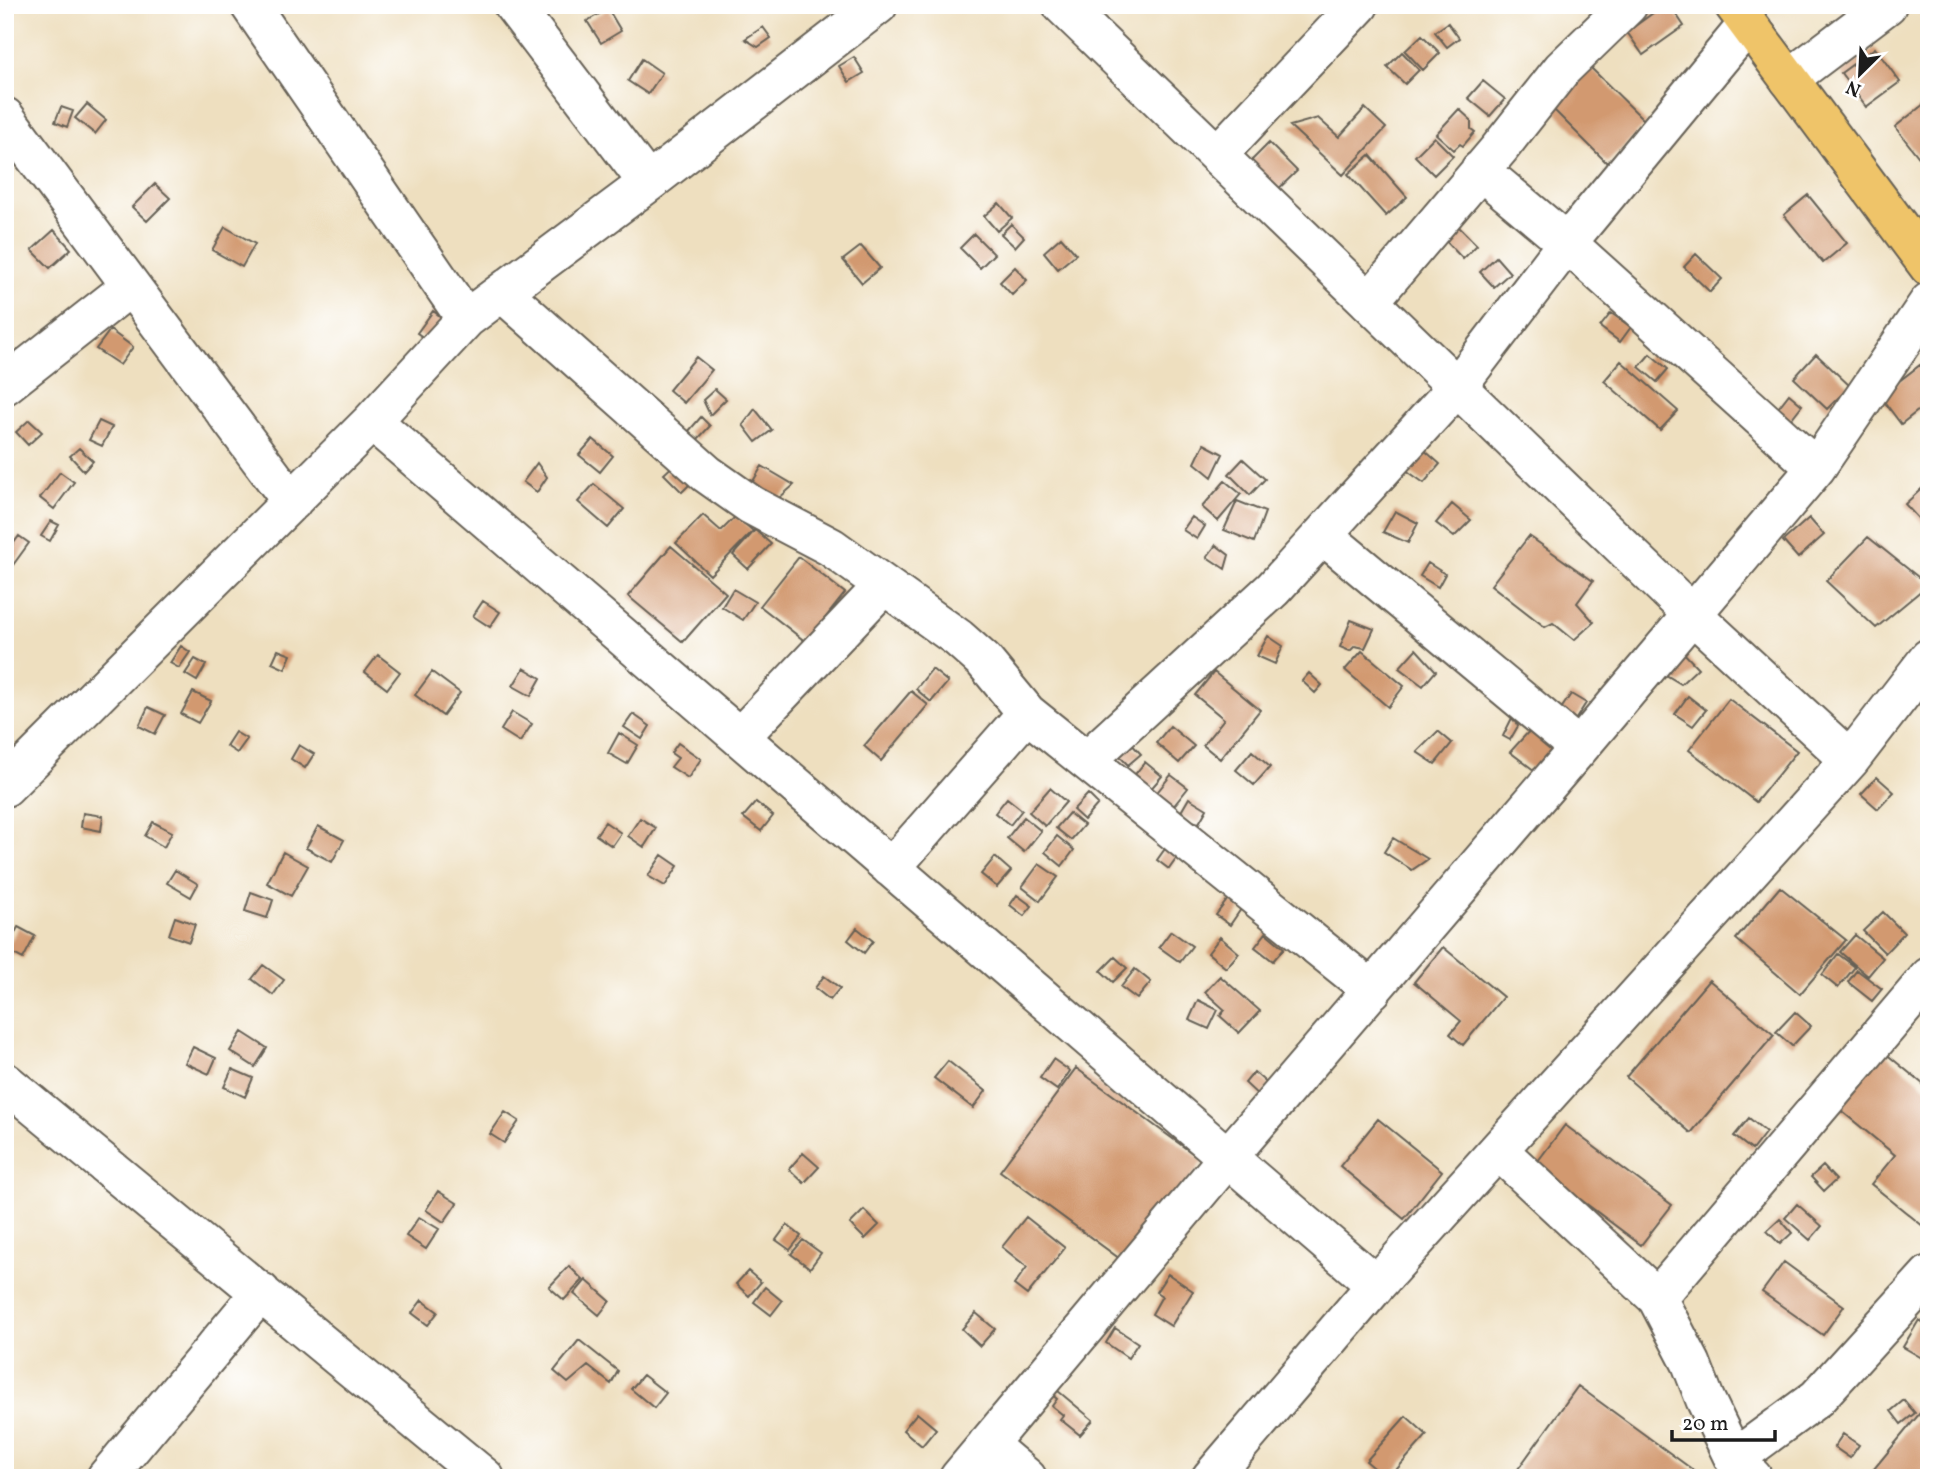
<svg xmlns="http://www.w3.org/2000/svg" width="1934" height="1483" font-family="Vollkorn,serif">
<rect width="100%" height="100%" fill="#fff"/>
<filter id="ink" filterUnits="userSpaceOnUse"><feTurbulence type="fractalNoise" baseFrequency=".0143" numOctaves="2"/><feDisplacementMap in="SourceGraphic" scale="14" xChannelSelector="R" yChannelSelector="G"/><feConvolveMatrix kernelMatrix="1 2 1 2 8 2 1 2 1" color-interpolation-filters="sRGB"/></filter>
<filter id="wash" filterUnits="userSpaceOnUse"><feTurbulence type="fractalNoise" baseFrequency=".00686" numOctaves="4" result="noise"/><feDisplacementMap in="SourceGraphic" scale="28" xChannelSelector="R" yChannelSelector="G"/><feGaussianBlur stdDeviation="1.57" result="paint"/><feColorMatrix in="noise" values="0 0 0 0 0 0 0 0 0 0 0 0 0 0 0 0 0 1.4 0 .05"/><feComposite in="paint" operator="in"/></filter>
<g filter="url(#wash)">
<rect width="100%" height="100%" fill="#eedfbf"/>
<g id="blocks">
<!-- building -->
<path fill="#d2996f" d="M1664,5h6l14,21 -41,29 -16,-23z
M608,9l13,22 -20,12 -14,-22z
M1448,23l11,15 -12,9 -12,-15z
M763,27l8,11 -13,9 -13,-8z
M1422,35l18,18 -17,17 -18,-19z
M1875,48l25,34 -34,25 -25,-34z
M1402,52l17,18 -14,14 -18,-17z
M854,57l10,16 -15,9 -10,-16z
M642,59l20,14 -14,21 -20,-13z
M1587,64l60,59 -40,40 -60,-60z
M1483,81l22,18 -15,17 -22,-18z
M1929,100v70l-34,-43z
M87,104l19,16 -11,14 -20,-16z
M61,107l12,4 -6,16 -12,-5z
M1365,108l21,20 -43,47 -53,-49 28,-8 21,19z
M1459,109l12,11v9l4,3 -12,14 -3,-2 -6,6 -18,-16z
M1434,137l19,19 -19,19 -19,-19z
M1269,143l28,28 -28,27 -27,-28z
M1370,155l37,42 -21,19 -38,-42z
M155,184l15,14 -23,23 -15,-14z
M1808,195l39,48 -24,20 -39,-48z
M999,203l13,15 -15,13 -13,-15z
M1011,224l13,13 -9,10 -14,-13z
M1458,226l19,19 -14,14 -19,-20z
M225,227l30,17 -13,23 -30,-17z
M54,230l17,19 -21,19 -18,-18z
M974,234l20,20 -14,14 -20,-20z
M1061,237l15,17 -18,15 -14,-17z
M861,246l19,22 -18,15 -19,-23z
M1696,254l26,25 -12,13 -26,-25z
M1496,257l14,16 -16,14 -14,-15z
M1015,267l12,13 -15,15 -12,-13z
M433,311l15,11 -15,22 -16,-11z
M1611,313l20,14 -11,15 -20,-15z
M110,330l23,17 -13,18 -24,-16z
M1650,354l18,15 -11,13 -18,-15z
M1816,354l34,32 -23,23 -33,-31z
M696,357l16,13 -28,33 -15,-13z
M1621,361l57,50 -18,19 -56,-49z
M1920,365l9,11v26l-28,22 -21,-28z
M715,389l11,10 -16,16 -7,-15z
M1789,394l13,11 -14,18 -13,-11z
M755,409l17,21 -16,12 -13,-17z
M701,417l9,9 -13,14 -9,-8z
M29,420l13,12 -14,13 -12,-13z
M99,421l13,6 -10,19 -13,-6z
M593,439l20,17 -13,16 -21,-17z
M1204,444l19,10 -11,23 -17,-14z
M79,448l14,13 -9,10 -14,-15z
M1423,449l17,15 -16,19 -18,-13z
M1243,459l22,20 -15,16 -21,-21z
M678,461l18,17 -14,14 -18,-18z
M537,463l10,14 -10,15 -14,-10z
M762,466l32,19 -16,14 -26,-16z
M60,472l14,10 -20,27 -14,-11z
M1225,481l16,13 -23,27 -16,-14z
M1929,482v39l-5,4 -19,-21z
M594,484l30,25 -16,19 -30,-26z
M1237,501l28,11 -11,30 -30,-12z
M1452,504l19,16 -17,17 -18,-14z
M1395,511l23,12 -10,20 -25,-11z
M703,515l18,16 15,-15 17,15 -43,44 -34,-32z
M1192,517l13,9 -8,13 -14,-9z
M1809,518l15,17 -26,23 -15,-17z
M51,521l8,4 -9,16 -9,-5z
M755,530l16,14 -23,25 -15,-14z
M19,536l10,7 -16,22 -8,-5v-5z
M1529,536l64,45 -16,22 17,19 -20,18 -21,-17 -8,4 -54,-42z
M1868,537l60,48 -52,43 -50,-47z
M1216,545l13,10 -4,14 -18,-12z
M671,546l55,47 -43,49 -55,-46z
M799,557l46,36 -39,49 -46,-36z
M1428,563l17,11 -7,13 -18,-11z
M733,589l22,13 -12,18 -21,-13z
M483,601l17,11 -10,15 -17,-11z
M1351,620l23,9 -9,19 -10,-2 -5,5 -10,-4z
M1268,636l15,10 -8,18 -18,-8z
M181,646l9,6 -11,16 -9,-5z
M1416,649l20,22 -13,15 -24,-18z
M278,650l13,5 -6,14 -13,-6z
M1681,650l17,18 -17,16 -23,-14z
M1362,651l42,35 -16,21 -43,-37z
M378,655l22,17 -13,17 -22,-17z
M195,659l11,6 -9,16 -12,-7z
M524,668l17,10 -10,18 -18,-10z
M932,669l16,13 -17,20 -15,-13z
M432,672l28,21 -17,23 -28,-21z
M1214,672l46,38 -40,49 -17,-14 21,-26 -29,-24z
M1309,673l13,12 -7,8 -13,-12z
M911,691l17,14 -47,56 -17,-15z
M193,692l18,9 -13,22 -17,-9z
M1571,694l15,9 -14,22 -15,-10z
M1688,696l18,14 -13,16 -18,-12z
M1729,699l68,52 -41,51 -67,-52z
M148,707l17,8 -10,19 -16,-8z
M512,712l20,12 -12,18 -19,-12z
M633,714l17,12 -8,13 -18,-12z
M1512,718l6,8 -8,14 -7,-4z
M1170,726l24,20 -15,17 -23,-20z
M1532,728l23,22 -20,21 -25,-19z
M1438,731l14,12 -17,21 -18,-12z
M235,732l12,7 -10,14 -11,-7z
M619,733l19,12 -11,19 -19,-11z
M1125,737l16,17 -13,11 -15,-16z
M678,743l23,16 -13,19 -17,-11 7,-9 -7,-5z
M299,745l15,9 -9,14 -14,-9z
M1252,751l18,16 -16,18 -18,-15z
M1145,762l17,14 -13,15 -16,-14z
M1171,775l17,13 -20,25 -17,-13z
M1877,777l17,15 -16,17 -17,-15z
M1050,788l16,14 -21,24 -16,-14z
M1088,794l10,10 -14,16 -11,-10z
M1007,798l15,12 -12,15 -15,-12z
M1189,798l18,11 -8,14 -21,-6z
M756,802l17,14 -12,15 -18,-14z
M83,813l20,3 -2,15 -20,-4z
M1069,813l15,12 -13,15 -15,-12z
M1024,817l17,14 -17,21 -17,-14z
M640,818l16,10 -12,19 -16,-11z
M153,822l19,10 -8,15 -19,-11z
M605,822l16,11 -9,13 -16,-11z
M318,826l26,14 -12,22 -26,-14z
M1057,836l17,14 -12,16 -17,-14z
M1393,838l35,21 -16,11 -28,-18z
M1167,846l12,9 -10,14 -12,-9z
M283,852l25,14 -17,30 -24,-13z
M662,855l16,11 -13,20 -17,-10z
M995,857l16,14 -14,16 -16,-13z
M1039,864l19,13 -18,24 -18,-14z
M175,870l23,14 -7,13 -24,-14z
M1780,887l66,53 -46,54 -64,-55z
M251,892l22,8 -6,18 -22,-7z
M1017,895l15,11 -8,10 -14,-11z
M1228,899l13,10 -11,16 -14,-10z
M1883,912l21,21 -19,20 -22,-22z
M175,917l20,7 -6,18 -20,-7z
M18,927l17,9 -12,23 -17,-9z
M857,928l16,13 -9,12 -16,-13z
M1171,931l21,15 -12,16 -21,-15z
M1266,933l18,15 -11,13 -18,-14z
M1855,935l28,23 -15,18 -28,-24z
M1220,937l19,16 -13,15 -18,-15z
M1443,947l60,50 -40,48 -13,-11 11,-13 -47,-39z
M1838,954l17,13 -17,21 -16,-13z
M1115,957l12,11 -14,14 -12,-11z
M263,965l21,15 -11,15 -21,-16z
M1135,969l16,13 -14,17 -16,-12z
M1857,970l25,19 -10,12 -24,-19z
M824,976l16,12 -10,12 -15,-12z
M1220,976l40,35 -21,22 -19,-17 5,-6 -20,-18z
M1709,980l65,55 -83,98 -65,-56z
M1198,1000l20,10 -9,19 -20,-9z
M1795,1012l16,14 -19,20 -16,-14z
M242,1032l25,16 -12,19 -25,-16z
M193,1047l23,11 -7,16 -24,-11z
M1879,1048l50,41v142l-58,-47 24,-29 -62,-51z
M1053,1059l17,12 -13,19 -17,-12z
M948,1061l38,30 -13,17 -39,-30z
M1076,1068l127,93 -76,103 -127,-93z
M232,1069l21,9 -8,19 -21,-10z
M1254,1072l16,14 -10,11 -15,-14z
M505,1112l14,9 -15,22 -14,-9z
M1749,1118l17,14 -14,18 -18,-14z
M1378,1119l64,52 -38,48 -64,-53z
M1565,1125l107,80 -31,40 -106,-80z
M803,1153l16,14 -15,16 -15,-14z
M1823,1166l13,14 -12,11 -13,-14z
M438,1191l19,12 -13,19 -18,-12z
M1797,1204l25,22 -12,14 -25,-22z
M864,1210l15,15 -14,14 -15,-15z
M419,1217l20,12 -13,20 -20,-13z
M1026,1217l39,31 -38,47 -13,-10 13,-18 -25,-20z
M1780,1219l12,14 -12,11 -13,-13z
M787,1225l14,11 -11,14 -14,-10z
M803,1240l18,13 -11,15 -19,-14z
M1784,1262l60,44 -21,29 -61,-43z
M569,1266l14,14 -19,20 -15,-13z
M748,1271l13,11 -12,14 -13,-12z
M1168,1274l25,17 -22,35 -19,-12 10,-18 -6,-4z
M586,1280l24,21 -11,14 -25,-21z
M765,1287l17,14 -11,14 -17,-13z
M422,1300l16,12 -10,13 -16,-12z
M976,1313l19,16 -15,17 -18,-17z
M1919,1320l10,6v36l-26,-15z
M1115,1328l23,15 -10,15 -22,-15z
M579,1340l39,31 -7,13 -23,-18 -20,17 -14,-12z
M643,1375l23,18 -12,15 -23,-19z
M1052,1386l41,34 -13,15 -20,-16 3,-4 -11,-9 5,-7 -9,-8z
M1578,1386l126,92h-174l-12,-9z
M1904,1400l11,13 -14,11 -10,-13z
M1929,1402v76h-57l-3,-3z
M917,1413l19,16 -14,17 -19,-16z
M1406,1416l21,19 -38,43h-3l-20,-17z
M1843,1434l16,11 -9,13 -16,-11z"/>
</g>
</g>
<g filter="url(#ink)">
<use href="#blocks" fill-opacity="0" stroke="#666055" stroke-width="2"/>
<g fill="none" stroke-linecap="round" stroke-linejoin="round">
<!-- minor casing -->
<g stroke="#666055" stroke-width="42">
<path id="minor" d="M250,5l216,314
M513,5l135,178
M1062,5l631,610 157,145
M1789,79l98,-74
M5,117l287,385
M1217,155l142,-150
M1480,170l87,73 249,225
M503,293l204,181 44,31 80,42 127,91 26,23 43,52 345,277
M1369,302l130,-153 63,-80 66,-64
M5,385l126,-99
M372,421l94,-102 182,-136 230,-178
M1323,535l256,213
M740,737l144,-152
M1087,760l186,-171 184,-202 110,-144 181,-219
M5,787l367,-366 1004,864
M891,868l136,-155
M5,1082l480,396
M1498,1150l159,148 34,65 14,36 29,60 19,19
M1657,1298l272,-321
M987,1444l40,34
M1734,1459l83,-61 112,-123
M106,1478l155,-186
M959,1478l269,-321 351,-409 237,-280 113,-166
M1211,1478l165,-193 474,-525 79,-102"/>
</g>
<!-- major casing -->
<g stroke="#666055" stroke-width="42">
<path id="major" d="M1734,5l195,262"/>
</g>
<!-- minor -->
<use href="#minor" stroke="#fff" stroke-width="38"/>
<!-- major -->
<use href="#major" stroke="#efc469" stroke-width="38"/>
</g>
</g>
<!-- margin -->
<rect width="1934" height="1483" fill="none" stroke="#fff" stroke-width="28"/>
<!-- north arrow -->
<g transform="translate(1860 74) rotate(204)" stroke="#ffffff" stroke-width="5" paint-order="stroke">
<path d="M0-5L12 26L0 18L-12 26Z" fill="#1c1c1c"/>
<text y="-10" font-size="19" font-weight="bold" text-anchor="middle" fill="#1c1c1c">N</text>
</g>
<!-- scale -->
<path d="M1672 1430v10h103v-10" fill="none" stroke="#1c1c1c" stroke-width="3.5"/>
<text x="1682" y="1430" font-size="21" fill="#1c1c1c" stroke="#ffffff" stroke-width="5" paint-order="stroke">20 m</text>
</svg>
